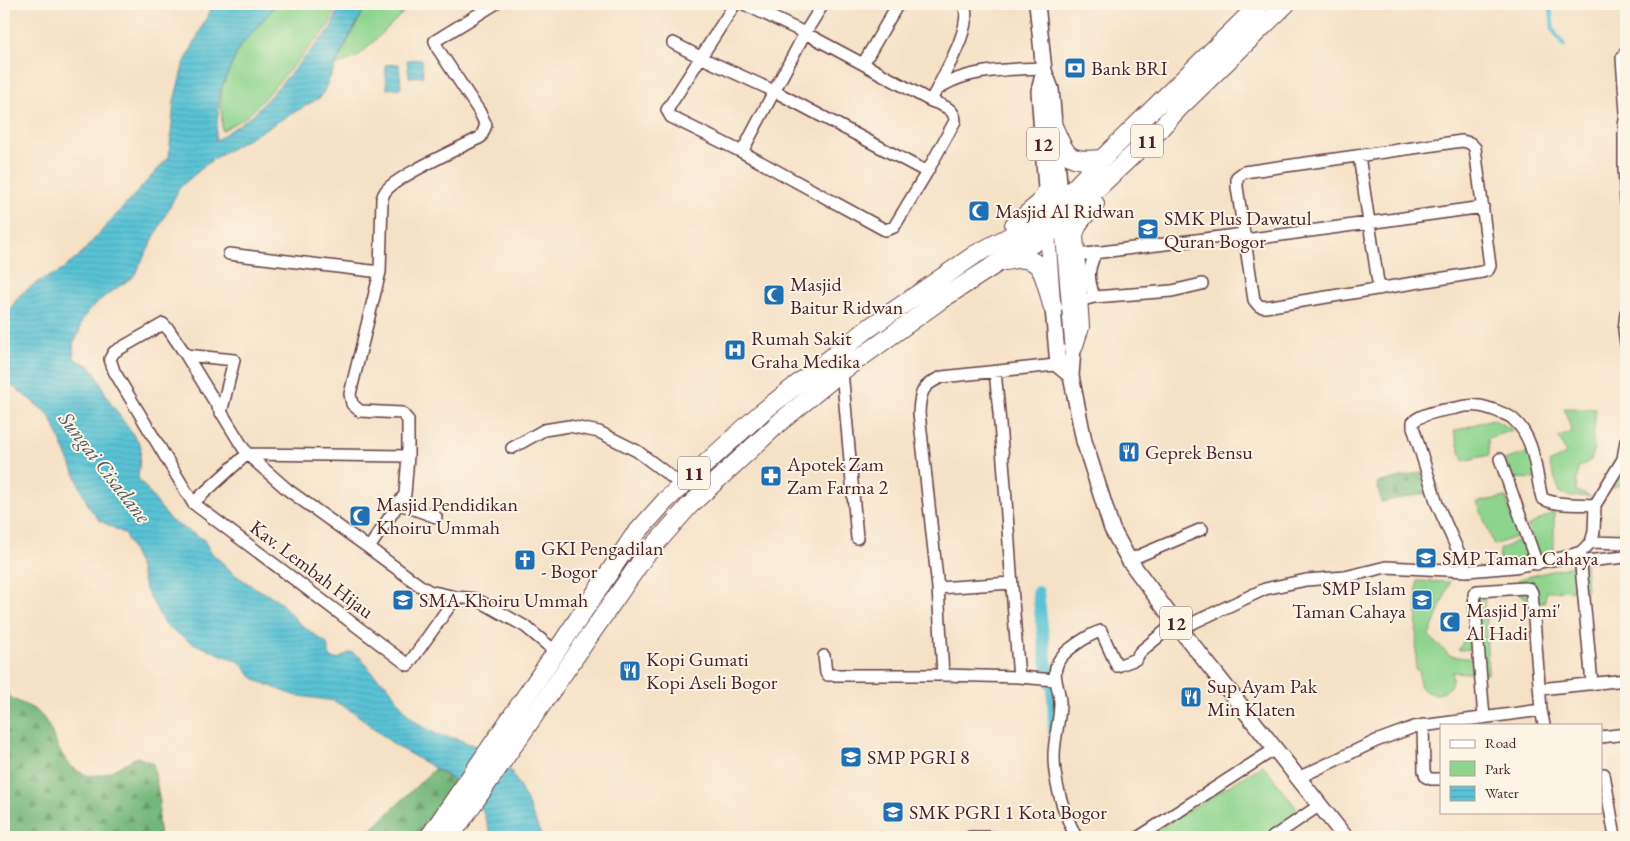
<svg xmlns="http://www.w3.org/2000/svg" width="1630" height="841" font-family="'EB Garamond',serif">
<defs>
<pattern id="forest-firs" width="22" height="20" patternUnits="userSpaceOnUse" patternTransform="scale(1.25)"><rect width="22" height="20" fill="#72b679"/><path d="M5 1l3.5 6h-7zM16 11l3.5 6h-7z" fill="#609363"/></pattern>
<pattern id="water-rules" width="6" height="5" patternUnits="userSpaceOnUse" patternTransform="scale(1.25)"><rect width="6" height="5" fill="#5ac3d5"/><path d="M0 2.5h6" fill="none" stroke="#50a7b7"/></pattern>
</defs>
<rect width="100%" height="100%" fill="#fcf5e5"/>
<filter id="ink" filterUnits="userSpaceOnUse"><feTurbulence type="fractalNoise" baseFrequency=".02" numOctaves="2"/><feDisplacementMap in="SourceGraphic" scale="10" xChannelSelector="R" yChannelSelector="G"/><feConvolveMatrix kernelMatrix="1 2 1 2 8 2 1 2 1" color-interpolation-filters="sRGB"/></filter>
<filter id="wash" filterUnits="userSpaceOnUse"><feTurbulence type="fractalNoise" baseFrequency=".0096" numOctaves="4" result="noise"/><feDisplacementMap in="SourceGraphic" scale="20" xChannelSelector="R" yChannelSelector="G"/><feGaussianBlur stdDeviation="1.12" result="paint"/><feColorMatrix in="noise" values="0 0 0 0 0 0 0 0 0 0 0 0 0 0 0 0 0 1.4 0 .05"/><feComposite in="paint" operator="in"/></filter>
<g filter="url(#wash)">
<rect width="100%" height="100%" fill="#f5e1c6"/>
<!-- green -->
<path fill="#8dd48e" stroke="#6c7a5c" d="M277,4h60l-8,22 -80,89 -27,16 -1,-42 18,-41z
M367,4h45l-53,52 -24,10z
M1564,408l32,1 -3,30 1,11 -3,10 -13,8 -2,23 14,5 -19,1 -11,-5 -11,-29 17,-9 -7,-17 13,-5z
M1492,419l22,11 -26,8 1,17 -26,6 -9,-30z
M1533,451l6,28 -29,-1 -6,-18z
M1626,462v20l-14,6z
M1506,497l12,39 -24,9 -17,-43z
M1554,512v41l-15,2 -11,-29z
M1521,538l8,25 -30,2 1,-15z
M1585,563l2,27 -41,1 -1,11 -15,-1 -14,-10 3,-12z
M1417,581l33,1 -21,54 21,20 23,3 2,-10 -17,1 18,-29 -3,-10 -8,-9 9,-6 11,2 3,76 -36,-2c5,31 -41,28 -32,-1l-4,-1z
M1263,765l38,49 -35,23h-121z"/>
<!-- forest -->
<path fill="url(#forest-firs)" stroke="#5e6a52" d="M1432,469l7,22 -58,11 -4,-19z
M4,690c10,14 24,13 35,23 8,7 13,20 17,30 9,20 26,40 50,30 11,-4 21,-11 31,-16l16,6 7,39 -2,19 2,16h-156z
M435,768l22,16 -23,35 -15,18h-55z"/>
<!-- water -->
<path fill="url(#water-rules)" stroke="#527180" d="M213,4h64l-38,44 -18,41 -6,52 38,-26 78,-87 9,-24h27l-23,43 -23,50 -108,62 -33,28 -46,89 -33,23 -13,12 -7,12 -2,11 -6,9 1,16 16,7 6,8 13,27 32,45 -3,32 33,43 32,18 8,13 23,22 18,12 26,14 21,23 28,21 2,10 3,5h6l13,-7 9,5 13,17 16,13 18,27 14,12 15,8 21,5 18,7 36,25 15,28 16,38h-50l-10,-28 -22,-24 -20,-14 -44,-25 -41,-33 -21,-12 -41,-6 -35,-14 -7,-5 -11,-14 -48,-19 -27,-18 -20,-37 -6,-23 -14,-31 -26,-14 -10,-13 -37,-86 -5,-8 -41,-32 -2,-3v-62l17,-22 18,-13 20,-9 18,-14 92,-101 5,-56 9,-35z
M422,59l1,17 -14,1 -2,-17z
M399,64l2,24 -14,1 -2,-24z"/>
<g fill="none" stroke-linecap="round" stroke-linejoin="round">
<!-- stream -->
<path stroke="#5ac3d5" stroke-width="4" d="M1550,4l3,26 11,16"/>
<!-- canal -->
<path stroke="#5ac3d5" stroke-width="12" d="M1038,592l8,68 7,31 1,40"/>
</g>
</g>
<g filter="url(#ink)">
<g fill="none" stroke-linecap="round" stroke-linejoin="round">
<!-- minor casing -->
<g stroke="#643c42" stroke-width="14">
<path id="minor" d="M495,4l-60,37 3,8 41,62 7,14 -5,12c-19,10 -87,40 -96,55 -1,0 -3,7 -3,7l-2,73 -30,122 2,10 8,7 42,2 6,7v36l-3,38 -36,54 50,37 10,6 27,6 20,2 50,28 30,25
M735,4l-68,106 4,7 71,35 143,78 9,-3 33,-55 28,-51c0,-13 -14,-16 -24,-20
M744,4l61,29 58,31
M898,4l-35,60 68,37c2,-4 3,-8 6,-11 25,-21 75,-21 107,-22
M673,43l29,15 72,33 153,81
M1626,51l-4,7 4,54 -2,15v41l2,34
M936,91c10,-21 37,-65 28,-87
M742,152l63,-119 18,-29
M1359,156l20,133
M1245,240l238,-33
M229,254l151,18
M1070,256l174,-22 -7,-47v-10l7,-5 218,-31 8,2 5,5 15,118 -2,4 -6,2 -217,35 -6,-1 -5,-6 -10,-66
M1094,297c-6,-19 -7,-26 2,-45
M1079,301l15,-4 78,-6 30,-7
M1626,313l-2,17 2,14
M186,355l48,5 -13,53
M842,371l15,167
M995,372c11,101 15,204 24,305
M512,448l32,-18 25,-4 30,6 38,19 45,34
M408,456l-161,-2 -54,49 215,162 48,-68
M1500,459l37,105
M193,503l-79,-132 -4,-12 4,-7 49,-28 6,6 17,25 61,99 41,36 81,58
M400,504l36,13
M1591,542l35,1
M1129,560l73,-31
M1467,571l-30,-67 -24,-77v-5c9,-9 31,-12 43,-14 17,-4 25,-3 41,3 6,3 13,4 17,9 22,19 21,53 28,78 11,8 39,6 53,7
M938,588l73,-5
M1180,629l85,-40 41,-9 39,-3 41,-10 81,4 47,-4 48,-9 19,-6 10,-10 3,-10 1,-27 28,-46 3,-18
M824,656l2,17 2,2h115l76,2 36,3
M943,675l-5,-87 -19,-175c1,-21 3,-28 23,-36l123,-13
M1592,684l-11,-118 5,-5 40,-4
M1540,689l86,-9
M1484,718l-10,-124 3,-3 48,-3 5,1 2,4 9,117
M1423,725l1,46 2,6 5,2h10
M1601,737l25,-3
M1604,774l11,63
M1298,778l78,-37 38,-14 127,-17 3,15
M970,837h22
M1076,837c-12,-24 -22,-53 -22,-81 0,-18 6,-35 6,-53 0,-14 -9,-27 -2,-41 5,-11 32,-28 43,-31l15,33 1,2 3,-1 16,-6 4,-7 35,-29
M1139,837l136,-88
M1273,837l47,-32"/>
</g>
<!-- major casing -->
<g stroke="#643c42" stroke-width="18">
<path id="major" d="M1037,4l7,67 7,18 22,259 -2,28 13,65 28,88 17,31 51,69 165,208
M1044,71l-5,20 8,112
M1047,226l6,82 5,57 13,11"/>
</g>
<!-- highway casing -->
<g stroke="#643c42" stroke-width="20">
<path id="highway" d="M1054,128c13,30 14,34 48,31
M1014,225l26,-22 6,-11
M1006,261c39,-11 38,18 47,47
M1073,348l7,-21 -6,-92c3,-13 12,-21 21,-31
M429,837l127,-185 77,-115 33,-37 95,-87 108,-85 107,-74 71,-37 55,-58 158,-155
M450,837l194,-280 45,-51 91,-84 62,-51 100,-72 54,-35 52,-29 109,-103 23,-25 106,-103"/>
</g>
<!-- minor -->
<use href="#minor" stroke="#fff" stroke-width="11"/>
<!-- major -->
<use href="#major" stroke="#fff" stroke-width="15"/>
<!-- highway -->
<use href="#highway" stroke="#fff" stroke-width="18"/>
</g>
</g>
<!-- icons -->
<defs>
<g id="bank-square" transform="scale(1.125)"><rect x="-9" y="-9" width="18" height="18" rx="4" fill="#1f6fb2" stroke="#fcf5e5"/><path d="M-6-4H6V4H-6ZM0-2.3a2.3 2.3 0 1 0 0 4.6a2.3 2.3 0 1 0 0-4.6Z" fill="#fff"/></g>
<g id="mosque-square" transform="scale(1.125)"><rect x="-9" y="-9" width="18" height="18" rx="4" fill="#1f6fb2" stroke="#fcf5e5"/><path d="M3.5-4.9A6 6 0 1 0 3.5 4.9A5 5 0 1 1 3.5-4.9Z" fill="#fff"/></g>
<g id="school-square" transform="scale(1.125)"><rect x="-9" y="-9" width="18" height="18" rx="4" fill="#1f6fb2" stroke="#fcf5e5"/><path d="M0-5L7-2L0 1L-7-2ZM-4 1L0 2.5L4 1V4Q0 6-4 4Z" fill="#fff"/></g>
<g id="hospital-square" transform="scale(1.125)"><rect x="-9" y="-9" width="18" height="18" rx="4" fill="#1f6fb2" stroke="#fcf5e5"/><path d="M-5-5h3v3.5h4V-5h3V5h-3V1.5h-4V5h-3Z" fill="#fff"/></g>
<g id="restaurant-square" transform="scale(1.125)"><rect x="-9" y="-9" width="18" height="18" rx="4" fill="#1f6fb2" stroke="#fcf5e5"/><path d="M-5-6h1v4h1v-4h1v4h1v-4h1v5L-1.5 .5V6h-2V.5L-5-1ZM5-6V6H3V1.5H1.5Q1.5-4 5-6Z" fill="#fff"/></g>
<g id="pharmacy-square" transform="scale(1.125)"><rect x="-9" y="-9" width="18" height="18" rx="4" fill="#1f6fb2" stroke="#fcf5e5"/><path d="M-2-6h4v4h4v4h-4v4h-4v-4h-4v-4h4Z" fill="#fff"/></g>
<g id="church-square" transform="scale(1.125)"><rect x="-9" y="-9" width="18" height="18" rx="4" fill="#1f6fb2" stroke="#fcf5e5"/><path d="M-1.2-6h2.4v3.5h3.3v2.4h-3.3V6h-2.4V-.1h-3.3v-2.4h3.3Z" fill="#fff"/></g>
</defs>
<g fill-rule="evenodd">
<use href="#bank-square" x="1075" y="68"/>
<use href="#mosque-square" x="979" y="211"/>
<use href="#school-square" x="1148" y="229"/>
<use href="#mosque-square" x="774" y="295"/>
<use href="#hospital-square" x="735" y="350"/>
<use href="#restaurant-square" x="1129" y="452"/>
<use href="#pharmacy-square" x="771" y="476"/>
<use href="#mosque-square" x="360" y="516"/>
<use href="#school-square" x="1426" y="558"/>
<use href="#church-square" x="525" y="560"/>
<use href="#school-square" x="403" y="600"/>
<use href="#school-square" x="1422" y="600"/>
<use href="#mosque-square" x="1450" y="622"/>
<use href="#restaurant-square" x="630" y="671"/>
<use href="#restaurant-square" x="1191" y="697"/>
<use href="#school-square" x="851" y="757"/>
<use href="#school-square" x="893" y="812"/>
</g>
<g text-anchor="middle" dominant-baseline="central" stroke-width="4" stroke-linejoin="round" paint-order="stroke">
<!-- shield labels -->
<g fill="#fcf5e5" stroke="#7f5f63" stroke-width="1">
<rect x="1131" y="124.5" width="32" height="33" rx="4"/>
<rect x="1027" y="127.5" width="32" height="33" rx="4"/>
<rect x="678" y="456.5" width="32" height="33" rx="4"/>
<rect x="1160" y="606.5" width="32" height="33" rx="4"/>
</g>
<g font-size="19" font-weight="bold" fill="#4a1f2b">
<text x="1147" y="141">11</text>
<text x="1043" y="144">12</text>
<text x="694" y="473">11</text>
<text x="1176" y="623">12</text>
</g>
<!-- poi labels -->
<g font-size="20" fill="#4a1f2b" stroke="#fcf5e5" text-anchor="start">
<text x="1091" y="68">Bank BRI</text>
<text x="995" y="211">Masjid Al Ridwan</text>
<text x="1164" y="218">SMK Plus Dawatul<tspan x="1164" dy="23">Quran Bogor</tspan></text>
<text x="790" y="284">Masjid<tspan x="790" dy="23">Baitur Ridwan</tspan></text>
<text x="751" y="338">Rumah Sakit<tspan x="751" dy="23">Graha Medika</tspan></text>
<text x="1145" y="452">Geprek Bensu</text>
<text x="787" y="464">Apotek Zam<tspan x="787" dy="23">Zam Farma 2</tspan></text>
<text x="376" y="504">Masjid Pendidikan<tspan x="376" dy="23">Khoiru Ummah</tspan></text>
<text x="541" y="548">GKI Pengadilan<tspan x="541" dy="23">- Bogor</tspan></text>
<text x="1442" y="558">SMP Taman Cahaya</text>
<text x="1406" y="588" text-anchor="end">SMP Islam<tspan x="1406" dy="23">Taman Cahaya</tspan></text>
<text x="419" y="600">SMA Khoiru Ummah</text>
<text x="1466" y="610">Masjid Jami'<tspan x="1466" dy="23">Al Hadi</tspan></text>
<text x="646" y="659">Kopi Gumati<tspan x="646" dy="23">Kopi Aseli Bogor</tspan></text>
<text x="1207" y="686">Sup Ayam Pak<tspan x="1207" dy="23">Min Klaten</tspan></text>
<text x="867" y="757">SMP PGRI 8</text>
<text x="909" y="812">SMK PGRI 1 Kota Bogor</text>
</g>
<!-- street labels -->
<g font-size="20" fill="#4a1f2b" stroke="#fcf5e5">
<text transform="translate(312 569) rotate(37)">Kav. Lembah Hijau</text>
</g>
<!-- water labels -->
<g font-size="21" font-style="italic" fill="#505866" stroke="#fcf5e5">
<text transform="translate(105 467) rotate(52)">Sungai Cisadane</text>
</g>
</g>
<!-- margin -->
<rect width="1630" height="841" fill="none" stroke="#fcf5e5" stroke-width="20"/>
<!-- legend -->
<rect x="1440" y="724" width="162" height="90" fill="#fcf5e5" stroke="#b59f9b"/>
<rect x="1450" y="740" width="25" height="8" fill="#ffffff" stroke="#b59f9b"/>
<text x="1485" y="748" font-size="15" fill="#4a1f2b">Road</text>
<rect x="1450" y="761" width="25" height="15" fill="#8dd48e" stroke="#b59f9b"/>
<text x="1485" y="774" font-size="15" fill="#4a1f2b">Park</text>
<rect x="1450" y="786" width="25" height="15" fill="url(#water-rules)" stroke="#b59f9b"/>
<text x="1485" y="798" font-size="15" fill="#4a1f2b">Water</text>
</svg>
